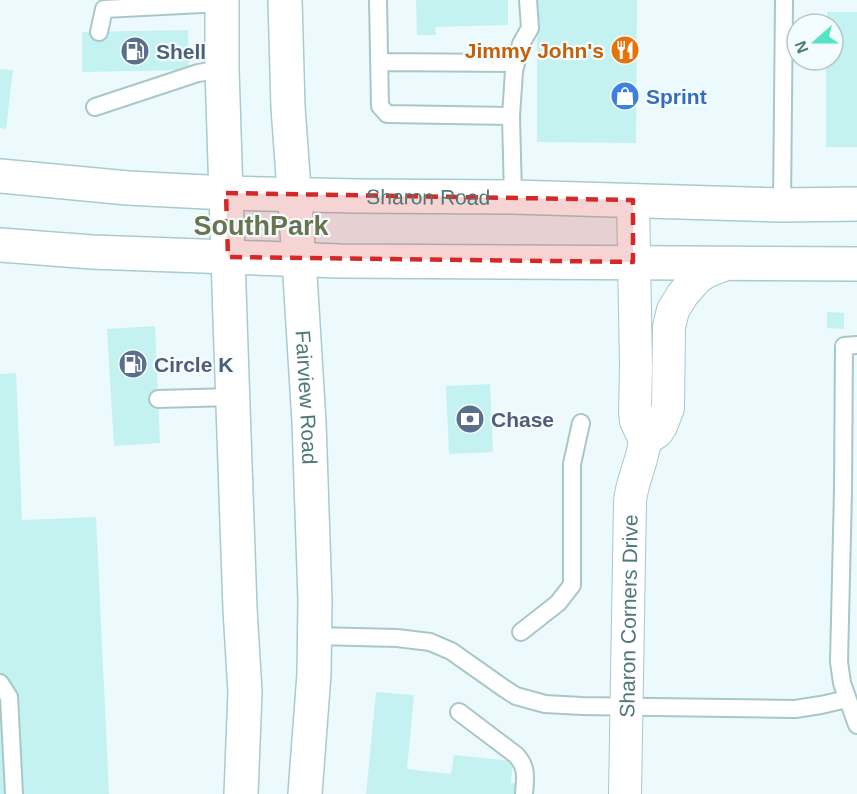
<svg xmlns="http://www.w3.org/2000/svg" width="857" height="794" font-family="Helvetica,sans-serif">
<rect width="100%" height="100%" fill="#ecfafd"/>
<!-- building -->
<path fill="#c3f2f0" d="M416,0h92v25l-73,2 1,8h-19z
M537,0h100l-1,143 -99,-1z
M827,12h30v135h-31v-87h7v-36h-6z
M188,30l1,40 -107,2v-40z
M0,69l13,1 -7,59 -6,-1z
M827,312l17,1v16l-17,-1z
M155,326l5,117 -46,3 -7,-117z
M16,373l6,147 74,-3 13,277h-109v-420z
M490,384l3,68 -44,2 -3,-68z
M376,692l38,3 -7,74 44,5 3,-19 59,6 -2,22 24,2 -1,9h-168z"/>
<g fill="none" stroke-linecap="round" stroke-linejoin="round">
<!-- lane casing -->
<g stroke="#a8c8c7" stroke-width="20">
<path id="lane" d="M378,0l2,106 7,8 124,2
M99,32l5,-23 118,-6
M380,62l136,1
M95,107l103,-34 24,-4
M513,197l-2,-81 3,-45 7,-27 9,-16 -2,-28
M782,205l2,-205
M857,345l-13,1 -1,144 -4,172 3,21 15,42
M158,399l74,-2
M521,632l37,-29 14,-18v-121l9,-41
M315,636l82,2 33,4 21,9 54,38 11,7 29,8 37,2 213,3 26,-4 26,-6
M0,683l9,14 5,97
M459,712l57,43c12,13 9,23 8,39"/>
</g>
<!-- street casing -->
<g stroke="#a8c8c7" stroke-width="34">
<g id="street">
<path d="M633,200l3,167 -1,45 1,9 9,19 12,-8 4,-6 7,-18 1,-81 4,-17 10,-16 15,-17 8,-5 20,-8"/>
<path id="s1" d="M625,794l5,-293c2,-21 13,-40 15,-61"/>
</g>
</g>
<!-- secondary casing -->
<g stroke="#a7cccb" stroke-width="36">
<g id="secondary">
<path d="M222,0v69l8,250 10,290 5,83 -4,102"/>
<path id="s2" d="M285,0l3,107 11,152 10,163 6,178 -1,74 -9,120"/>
<path id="s3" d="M0,176l128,12 98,5 131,3 156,1 269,8 75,-1"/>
<path d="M0,245l92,7 248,9 517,3"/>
</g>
</g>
<!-- lane -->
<use href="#lane" stroke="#fff" stroke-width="16"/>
<!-- street -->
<use href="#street" stroke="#fff" stroke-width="32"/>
<!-- secondary -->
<use href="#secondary" stroke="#fff" stroke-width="33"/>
</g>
<!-- marked area -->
<path fill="#d62828" fill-opacity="0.2" stroke="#d62828" stroke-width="4.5" stroke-dasharray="12 8" stroke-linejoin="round" d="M226,193l407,7v62l-405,-5z"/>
<!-- icons -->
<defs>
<g id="restaurant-disc" transform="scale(1.5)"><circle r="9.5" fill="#e8710a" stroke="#f3fdff"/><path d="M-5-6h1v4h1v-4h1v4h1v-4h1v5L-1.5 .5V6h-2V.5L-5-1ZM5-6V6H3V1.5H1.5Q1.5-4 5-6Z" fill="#fff"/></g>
<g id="fuel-disc" transform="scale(1.5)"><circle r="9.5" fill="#5c6f8a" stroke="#f3fdff"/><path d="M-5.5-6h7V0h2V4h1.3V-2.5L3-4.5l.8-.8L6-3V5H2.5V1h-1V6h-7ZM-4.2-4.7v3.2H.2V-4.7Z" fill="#fff"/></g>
<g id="shop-disc" transform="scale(1.5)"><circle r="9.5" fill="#3f7fe0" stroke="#f3fdff"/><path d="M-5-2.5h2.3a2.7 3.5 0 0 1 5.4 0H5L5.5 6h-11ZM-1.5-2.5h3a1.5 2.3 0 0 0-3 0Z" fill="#fff"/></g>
<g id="bank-disc" transform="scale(1.5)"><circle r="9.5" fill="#5c6f8a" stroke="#f3fdff"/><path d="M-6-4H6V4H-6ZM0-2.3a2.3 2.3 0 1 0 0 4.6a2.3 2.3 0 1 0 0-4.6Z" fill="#fff"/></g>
</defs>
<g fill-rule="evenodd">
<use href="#restaurant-disc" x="625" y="50"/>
<use href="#fuel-disc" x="135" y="51"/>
<use href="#shop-disc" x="625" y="96"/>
<use href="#fuel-disc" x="133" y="364"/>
<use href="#bank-disc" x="470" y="419"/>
</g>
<g text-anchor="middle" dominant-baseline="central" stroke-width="4.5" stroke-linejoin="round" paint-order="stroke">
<!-- food labels -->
<g font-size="21" font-weight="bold" fill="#c56008" stroke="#f3fdff" text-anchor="end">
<text x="604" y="50">Jimmy John's</text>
</g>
<!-- service labels -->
<g font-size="21" font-weight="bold" fill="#4e5e75" stroke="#f3fdff" text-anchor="start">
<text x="156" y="51">Shell</text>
<text x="154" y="364">Circle K</text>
<text x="491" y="419">Chase</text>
</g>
<!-- shop labels -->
<g font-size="21" font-weight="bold" fill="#366cbe" stroke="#f3fdff" text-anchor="start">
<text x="646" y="96">Sprint</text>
</g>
<!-- street labels -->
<g font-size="21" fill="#4e7975" stroke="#f3fdff">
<text stroke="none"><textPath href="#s3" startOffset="429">Sharon Road</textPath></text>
<text stroke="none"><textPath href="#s2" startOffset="398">Fairview Road</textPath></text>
<text stroke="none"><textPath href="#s1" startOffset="178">Sharon Corners Drive</textPath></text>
</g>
<!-- district labels -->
<g font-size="27" font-weight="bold" fill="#6b7250" stroke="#f3fdff">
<text x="261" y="226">SouthPark</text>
</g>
</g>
<!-- north arrow -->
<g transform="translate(815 42) rotate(249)"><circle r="28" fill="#f3fdff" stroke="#b1c8c8" stroke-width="1.5"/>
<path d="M0-4.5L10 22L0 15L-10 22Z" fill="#53e4c4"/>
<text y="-9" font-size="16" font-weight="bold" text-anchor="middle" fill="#4e7975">N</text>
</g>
</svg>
